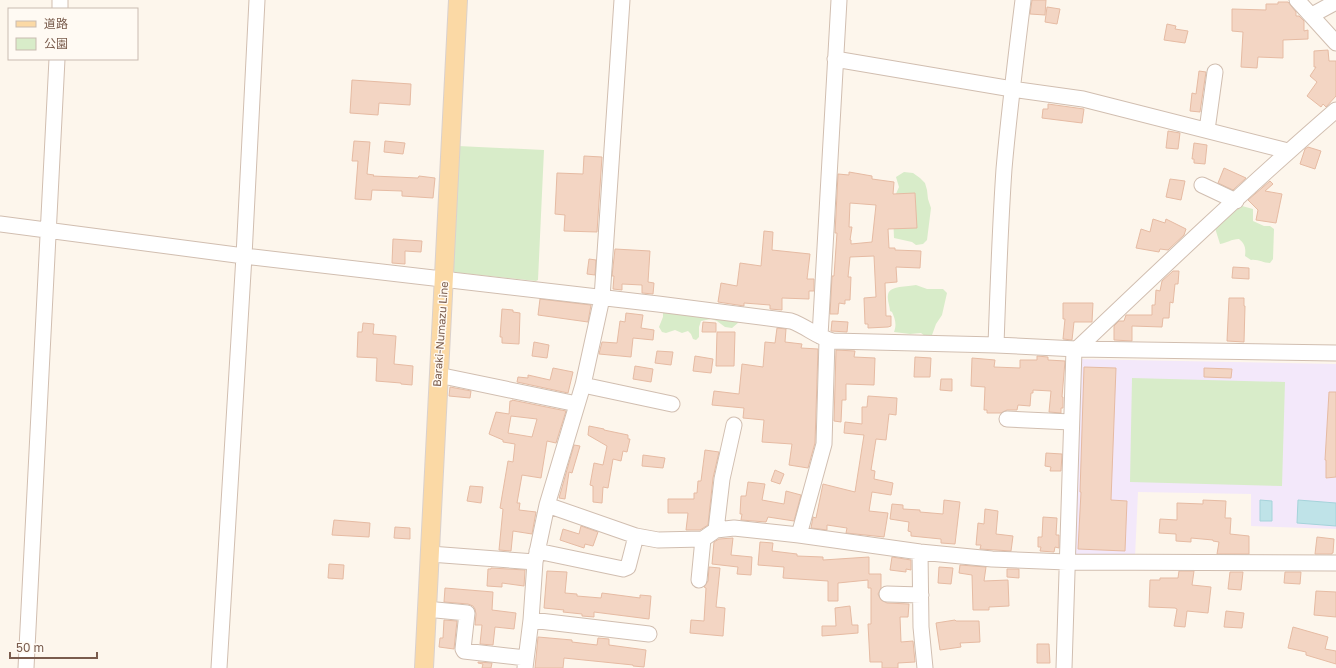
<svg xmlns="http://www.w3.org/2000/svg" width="1336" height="668" font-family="'Golos Text','Noto Sans JP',sans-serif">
<rect width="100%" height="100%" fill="#fdf6ec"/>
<!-- education -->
<path fill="#f3e8fa" d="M1076,359l260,5v165l-85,-3v-32l-113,-2 -3,65 -64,-1z"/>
<!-- green -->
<path fill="#d8ecc9" d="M458,146l86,4 -6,130 -2,1 -85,-9z
M904,172l9,1 7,5 5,5 2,7 1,9 3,9 -4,32 -4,4 -7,1 -4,-3 -18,-4 -1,-25 2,-17 4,-9 -3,-10z
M1242,206l11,3v12l11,5h6l4,3 -1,30 -3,4c-7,0 -12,-4 -19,-3l-6,-4c1,-8 0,-12 -6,-17 -8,0 -12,4 -19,5l-5,-16 15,-17z
M916,285l11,4h16l4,4 -5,22 -6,9 -4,11 -7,1 -4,-3 -11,1 -16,-2c3,-8 1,-13 -2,-20l-2,-1c0,-4 -3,-11 -2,-16 1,-10 20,-8 28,-10z
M666,309l73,13 -7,6 -7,-1 -8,-6 -6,-2 -10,2 -2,6v10l-3,3 -3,-1 -2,-5 -3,-3 -6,2 -7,-3 -9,3 -4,-1 -3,-5 4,-10v-4z
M1132,378l153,4 -3,104 -152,-4z"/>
<!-- water -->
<path fill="#bfe3e8" stroke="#a5d3da" d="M1260,500l12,1v20h-12z
M1298,500l38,3v23l-39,-3z"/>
<!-- building -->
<path fill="#f3d5c3" stroke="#e6bba3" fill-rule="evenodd" d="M1032,0h14l-1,15 -15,-1z
M1278,2h10l8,10v4h3l5,5v10l4,-1v9l-25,1v18l-25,-1 -1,11 -16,-1 2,-35 -11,-1v-22l34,1v-6h12z
M1047,7l13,2 -3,15 -12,-2z
M1167,24l9,2 -1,3 13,2 -3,12 -21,-3z
M1328,50l1,11h7v35l-10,11 -3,-3 -2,3 -14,-11 10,-14 -7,-6 6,-9h-2v-16z
M1199,71l7,1 -6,40 -10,-1 2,-18 4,1z
M352,80l59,4 -1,21 -31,-2 -1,12 -28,-2z
M1048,104l36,5 -2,14 -40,-5 1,-9h5z
M1168,131l12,2 -2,16 -12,-1z
M354,141l16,1 -3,32 7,1 -1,1 45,2 1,-2 16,2 -2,20 -31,-2v-5l-30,-1 -1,10 -16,-1 3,-38h-6z
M385,141l20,2 -2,11 -19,-2z
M1194,143l13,2 -2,19 -11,-1v-4h-2z
M1308,147l13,4 -6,18 -15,-5 5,-15z
M584,156l18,1 -5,75 -33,-1 1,-16 -10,-1 2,-41 26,1z
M1224,168l22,10 -13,12 -15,-7z
M849,172l23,4v3l22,3 -1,12 22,-1 2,35 -29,1 1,19h6v2l26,1 -1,17 -24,-1 1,15 -12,1 1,33h5v10l-3,1 -20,1v-4h-3l-1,-26 12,-1 -2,-41 -24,1 -2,20h3l-1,23h-5v4l-6,-1 -1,11h-8l2,-38h2l3,-43h-2l3,-59 11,1zM850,203l26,2 -4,37 -21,2v-4h-1l2,-13h-3z
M1170,179l15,2 -4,19 -15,-3z
M1270,181l3,3 -8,7 17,3 -6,29 -20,-3 2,-10 -10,-10z
M1153,219l12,4 1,-4 20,10 -2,6 -16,15 -8,-1 -1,3 -23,-4 5,-19 9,3z
M764,231l9,1 -1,18 38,4 -3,25h7v12h-5v8l-27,-1v12l-12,-1v-4l-26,-2v3l-26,-4 3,-19 16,3 3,-23 21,3z
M393,239l29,2 -1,11 -16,-1v13l-13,-1z
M615,249l35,2 -2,31 6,1 -1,11 -11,-1v-8l-20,-1v6l-9,-1 1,-13h-2z
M589,259l7,1 -1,15 -8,-1z
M1233,267l16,1v11l-17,-1z
M1173,271h6l-1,13h-3l-2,19 -3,-1 -1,16h-6l-1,9 -30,-1v15l-18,-1v-14l5,-5h5l2,-6h26v-10h3l1,-15 4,1 2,-10z
M1229,298h15v8h1l-1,36 -17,-1z
M540,299l51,6 -3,17 -50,-7z
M1063,303h30l-1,19h-18l-2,18 -9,-1 2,-20h-2z
M502,309l11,1v2l7,1 -1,31 -17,-1v-6h-2z
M626,313l17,2 -2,13 13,2 -1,10 -20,-2 -2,19 -32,-3 3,-12 15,1 3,-22 5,1z
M832,321l16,1 -1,10 -16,-1z
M703,322l13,1v9h-14z
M363,323l11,1 -1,10 23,2 -2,28 19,2 -1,19 -11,-1v-1l-25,-2 1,-23 -20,-1 1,-25h4z
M777,328l9,1 -1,13 17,2 -1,4 17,1 -3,94 -7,25 -19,-3 3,-21 -30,-2 2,-22 -21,-2 1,-10 -32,-3 2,-14 25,3 3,-30 21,3 2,-25 10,1z
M717,332h18l-1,34h-18z
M534,342l15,3 -2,13 -15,-2z
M836,350l19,1 -1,6 21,1 -1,27 -28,-1v16h-4l-1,22 -7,-1z
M657,351l16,1 -2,13 -16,-2z
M695,356l18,3 -2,14 -18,-2z
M1037,356l11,1v3l17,1 -3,36h1v11h-2v5l-12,-1 2,-21 -18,-1v3h-2l-1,13 -12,-1 -1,5h-10l-6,3h-14v-3h-3l1,-23 -14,-1 1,-28 23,2 -1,7 26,1v-8h17z
M915,357l16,1 -1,19h-16z
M635,366l18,3 -2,13 -18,-3z
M1084,367l32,1 -5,132 16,1 -2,50 -47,-2 3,-57h-1z
M553,368l20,4 -5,21 -51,-11 1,-5 10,1v-3l22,5z
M1204,368l28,1 -1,9 -27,-1z
M941,379h11v12l-12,-1z
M450,387l21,4 -1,7 -21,-2z
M1329,392h7v85l-10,1v-18h-1z
M868,396l29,2 -1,17 -7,-1 -3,26 -10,-1 -5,31 4,1 -1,8 19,4 -2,12 -19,-3 -3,19 19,2 -4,24 -38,-4 1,-5 -20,-3v5l-16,-2 2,-11 3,1 7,-34 32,8 9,-57 -20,-2 1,-11 17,2v-17h5z
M512,400l54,11 -10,32 -9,-2 -6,37 -19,-3 -5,28h3l-1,7 17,2 -4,22 -19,-3 -2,20 -12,-1 4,-41 -3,-1 8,-47 5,1 2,-18 -12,-2v-2l-14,-6 7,-22 13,2 1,-13h2zM511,416l26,3 -5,18 -24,-4z
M589,426l15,3v1l24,5v4h2l-3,13 -4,-1 -2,10 -8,-2 -5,29 -5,-1 -1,16 -9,-1v-16l-3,-1 4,-22 9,2 4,-19 -19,-11z
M574,445l6,1 -8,27 -3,-1 -4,27 -6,-1z
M705,450l14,2 -6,26 -5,47 -8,5h-14l2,-17h-20v-14h26v-6h3l1,-12h3z
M1046,453l16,1 -1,17h-11l1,-4 -6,-1z
M643,455l22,3 -2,10 -21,-2z
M775,470l9,4 -4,10 -9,-3z
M748,482l17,2 -3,16 22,4 2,-13 15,4 -7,26 -26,-4 -2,5 -25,-2 1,-6h-2l1,-18h5z
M470,486l13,1 -2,16 -14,-2z
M944,500l16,2 -5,42 -14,-1v-4l-30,-3v-4l-3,-1 1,-9 -19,-3 2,-15 11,1v4l17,1v2l23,2z
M1203,500l23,1 -1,17h6l-1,16 19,2v18h-32l2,-12 -6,-1v-1l-22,-2v4l-15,-1v-7l-17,-1 1,-14 17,1v-17l26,1z
M985,509l13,2 -2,23 17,2 -2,15 -31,-2 1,-4h-5l2,-22 6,1z
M1043,517l14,1 -1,17h3v13l-4,-1 -1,5 -14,-1 1,-4h-3v-10h4z
M334,520l36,3 -1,14 -37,-2z
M581,526l17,6 -5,14 -8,-2 -1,4 -24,-8 3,-11 16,5z
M395,527l15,1v11l-16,-1z
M1317,537l17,2 -1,14h-1v1h-17z
M733,538l-2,17 21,2 -1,18 -14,-1 1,-7 -26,-3 2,-22 5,-3z
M760,542l13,1 -1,8 25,3v2l26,1v3l46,-3v17h12v14l-3,6 3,6 6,3 22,1 -1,13h-8l1,25 12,-1 2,21 -17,1v5h-16v-6h-12l-2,-38h3v-36h-3v-8l-30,3v18h-10v-20l-45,-3 1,-11 -26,-2z
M892,557l19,3v10l-5,-1v3l-16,-2z
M329,564l15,1 -1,14 -15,-1z
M960,565l26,2 -2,14 24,-1 1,26 -20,1v3h-16l-1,-35 -13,-2z
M709,567l11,1 -4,39 9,1 -2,28 -33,-3 1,-13 13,1 2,-33 -2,-1 4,-6z
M939,567l14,1 -2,16 -13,-1z
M491,568l34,2 -1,16 -22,-3v4l-15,-1 1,-17h3z
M1007,569h12v9l-12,-1z
M547,571l20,1 -2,21 12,1v2l24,2 1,-5 38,5v-3l11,1 -2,23 -55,-7v5l-12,-1v-2l-19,-2 1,-2 -20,-2z
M1179,571h15l-2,14 19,2 -3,26 -21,-2 -2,16 -11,-1 3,-17 -2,-1 -26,-1 1,-27h10v-2h18z
M1230,572h13l-2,18 -13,-1z
M1285,572h16l-1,12 -16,-1z
M445,588l48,4 -1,18 24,3 -2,16 -19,-2 -2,18 -13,-1 2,-19h-7l1,-11 -1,-5 -2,-3 -5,-2 -24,-2z
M1316,591l20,1v25l-22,-2z
M850,606l2,19h6v8l-36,3v-10h14l-1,-18z
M1226,611l18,2 -2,15 -18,-1z
M444,620l13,1 -3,28 -15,-2 1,-9h3z
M955,620l1,1h23l1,21 -20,1 1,4 -21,3 -4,-27z
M1293,627l35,10 -3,12 11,2v13l-30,-9v-3l-18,-4z
M538,637l34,3v2l25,3 1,-7 11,1v6l37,5 -2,17 -11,-1v-1l-69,-7 -1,10h-28z
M1037,644h12l1,19h-13z
M478,662l14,1 -1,5h-9l1,-4 -5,-1z"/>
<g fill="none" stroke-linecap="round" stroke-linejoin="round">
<!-- minor casing -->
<g stroke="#d1beb0" stroke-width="17">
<path id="minor" d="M1297,0l39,43
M60,9v-9
M1312,15l24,-13
M835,59l177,30 71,10 201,51 3,2
M1207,130l8,-58
M1202,185l34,16
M0,224l244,32 414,48 133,17c15,5 27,17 42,20l163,4 81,4 259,4
M820,336l19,-336
M996,345c2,-59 4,-117 8,-176 5,-57 12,-113 19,-169
M1077,349c85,-81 170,-162 259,-239
M438,375l139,29
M583,385l89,19
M1007,419l64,3
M547,505l89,31 22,4 45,-1 13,-9 18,-2 65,7 121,17 72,7 75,3 269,1
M716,530l6,-51 12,-54
M799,535l25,-91 3,-104
M537,551l86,18 5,-2 8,-31
M920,552l1,75 4,41
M430,554l105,8
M699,580l4,-41
M887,594l34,1
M426,609l41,4 -4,36 1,2 62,7
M531,620l118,14
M26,668l31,-609
M219,668l25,-412 13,-256
M525,668l6,-48 4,-58 12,-57 36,-120 19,-87 20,-298
M1064,668l10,-319"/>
</g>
<!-- major casing -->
<g stroke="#dad1cd" stroke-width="20">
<path id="major" d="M424,668l34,-668"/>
</g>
<!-- minor -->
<use href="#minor" stroke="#fff" stroke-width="15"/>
<!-- major -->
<use href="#major" stroke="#fbd9a5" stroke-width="18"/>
</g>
<g text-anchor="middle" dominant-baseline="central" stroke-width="3" stroke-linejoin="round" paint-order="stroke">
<!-- street labels -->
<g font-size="11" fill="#7a5c4d" stroke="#fffaf3">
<text transform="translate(440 334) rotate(-86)">Baraki-Numazu Line</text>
</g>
</g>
<!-- legend -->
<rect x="8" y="8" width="130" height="52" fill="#fffaf3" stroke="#cabbb1"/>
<rect x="16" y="21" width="20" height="6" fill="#fbd9a5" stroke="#cabbb1"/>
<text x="44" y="28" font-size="12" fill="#7a5c4d">道路</text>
<rect x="16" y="38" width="20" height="12" fill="#d8ecc9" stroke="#cabbb1"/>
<text x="44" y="48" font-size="12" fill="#7a5c4d">公園</text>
<!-- scale -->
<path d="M10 652v6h87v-6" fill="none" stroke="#7a5c4d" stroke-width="2"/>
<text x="16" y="652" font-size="12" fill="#7a5c4d" stroke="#fffaf3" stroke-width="3" paint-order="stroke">50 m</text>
</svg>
